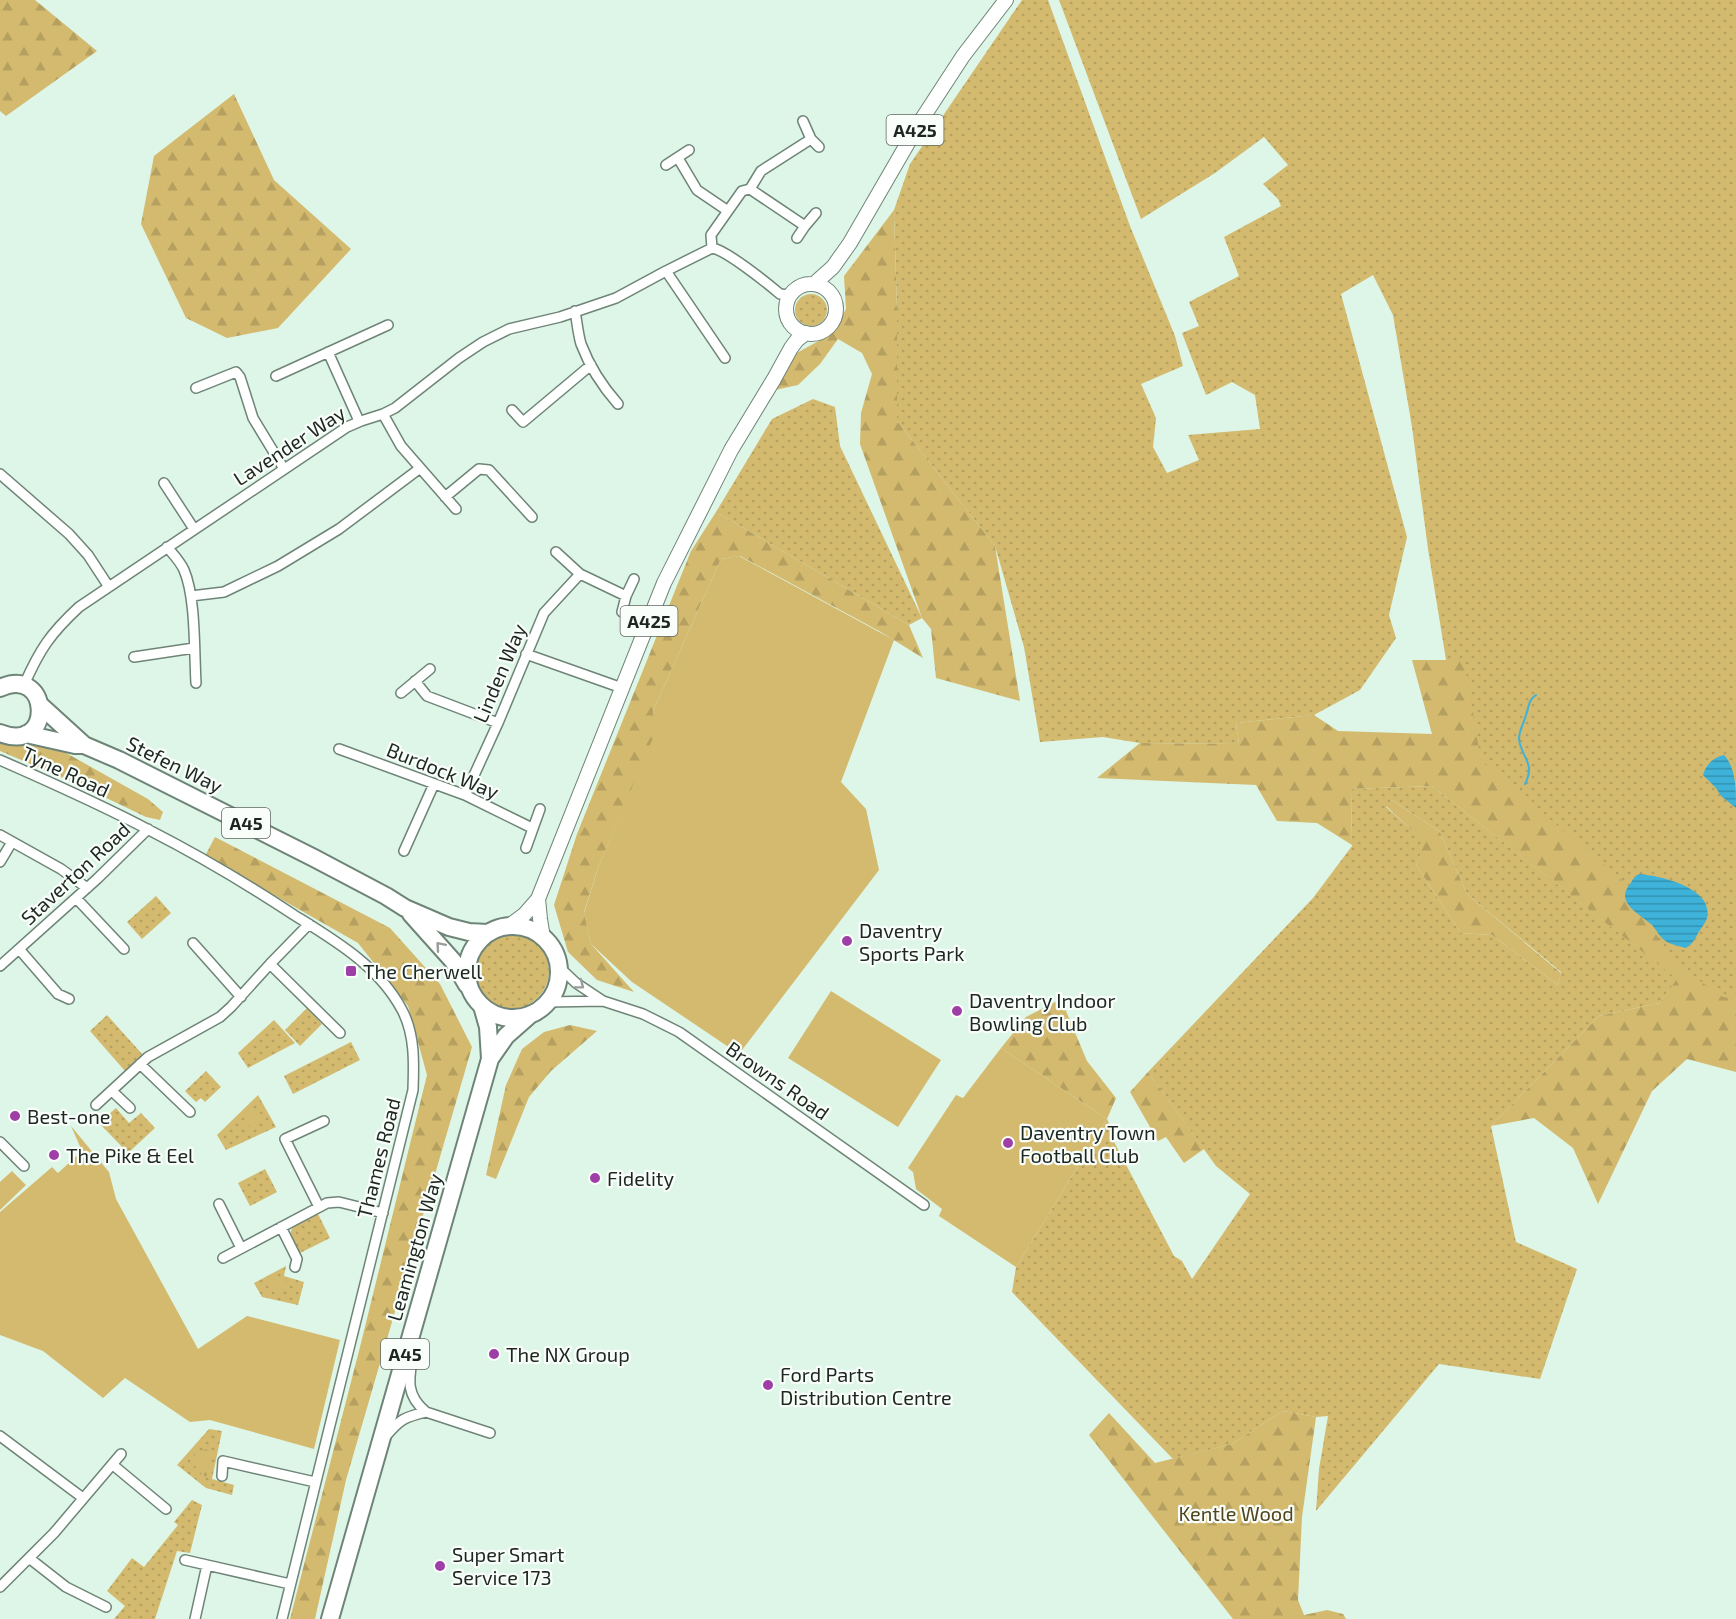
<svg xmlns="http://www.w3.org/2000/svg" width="1736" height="1619" font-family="'Exo 2',sans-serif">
<defs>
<pattern id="grass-dots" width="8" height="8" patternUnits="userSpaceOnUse" patternTransform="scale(1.5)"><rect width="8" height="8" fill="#d3ba6f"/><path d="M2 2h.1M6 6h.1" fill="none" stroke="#b5a060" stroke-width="1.8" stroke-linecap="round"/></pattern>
<pattern id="forest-firs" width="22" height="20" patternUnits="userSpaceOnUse" patternTransform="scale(1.5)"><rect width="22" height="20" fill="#d3ba6f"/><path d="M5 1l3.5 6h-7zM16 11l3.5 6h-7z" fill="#b5a060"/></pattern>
<pattern id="water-rules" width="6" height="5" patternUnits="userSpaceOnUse" patternTransform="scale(1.5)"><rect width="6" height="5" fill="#3eb2d9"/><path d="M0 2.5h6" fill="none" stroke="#3391b0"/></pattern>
</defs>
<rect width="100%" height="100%" fill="#def6e7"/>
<!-- grass -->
<path fill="url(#grass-dots)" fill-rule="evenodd" d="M1022,0h26l82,226 45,110 8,30 -42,18 15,34 -3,29 14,26 32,-13 -11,-25 72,-6 -5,-34 -23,-13 -26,13 -24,-62 17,-7 -10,-24 50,-26 -15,-39 57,-31 -3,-7 -15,-15 25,-19 -24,-28 -49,36 -74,46 -82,-219h677v1032l-279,-259 -3,-64 -26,-160 -16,-122 -19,-112 -20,-40 -32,19 66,243 -18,78 7,23 -36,52 -46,25 -78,8 3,21 -99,-1 -37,-6 -63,5 -16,-95 -29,-101 -98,-125v-111l-3,-100 16,-46z
M795 310a16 16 0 1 1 32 0a16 16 0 1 1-32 0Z
M813,399l22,8 5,39 82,172 -13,7 -193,-113 56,-93z
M1432,786l246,193 -19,24 -60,13 -108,110 25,116 61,27 -37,110 -101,-15 -123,147 3,-42 9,-53 -12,1 -33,-6 -51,33 -59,15 -161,-167 4,-25 91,-148 7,15 -3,2 63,120 8,5 10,18 58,-85 -34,-28 -68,-94 165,-174 39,-52 -1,-57zM1392,800l48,32 27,62 94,78 -3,13 -66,-50 -31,-2 -45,-68 10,-23 -40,-35z
M156,896l15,17 -29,26 -15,-17z
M473 971a38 38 0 1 1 76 0a38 38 0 1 1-76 0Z
M307,1008l15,16 -22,22 -15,-16z
M107,1015l36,40 -18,16 -35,-40z
M274,1020l21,23 -47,25 -10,-15z
M351,1042l9,18 -67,34 -9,-18z
M206,1071l15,16 -16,15 -4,-4 -5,4 -11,-11z
M258,1095l18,32 -50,23 -9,-15z
M116,1108l13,15 12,-10 14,15 -27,25 -29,-30z
M265,1169l12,23 -27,14 -12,-23z
M318,1214l12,24 -30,15c-3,-5 -8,-13 -9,-19 -2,-10 19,-16 27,-20z
M286,1266l-2,10 20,6 -6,23 -36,-8 -8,-14z
M209,1429l13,2 -10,48 22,6 -2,10 -26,-7 -29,-23z
M192,1500l10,5 -12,48 -13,-2 -22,68h-41l11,-13 -18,-15 25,-33 12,9 34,-42 -4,-3z"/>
<!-- forest -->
<path fill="url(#forest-firs)" d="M0,0h35l62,51 -91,65 -6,-5z
M234,94l40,86 77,69 -73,79 -51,10 -41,-20 -45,-94 13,-68z
M894,210l3,100v111l98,125 25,155 -84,-23 -5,-49 -9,-11 -62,-174 1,-31 11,-39 -10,-21 -24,-14 -18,25 -22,21 -23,5 20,-36 36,-20 15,-25 -2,-33z
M716,512l193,113 14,33 -44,-27 -139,-75 -19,3 -68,152 4,20 -58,134 -15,47 7,32 43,48 -37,-12 -29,-28 -14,-47 23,-71 114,-283z
M1412,660h52l17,101 141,119 52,83 49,34 13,2v73l-49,-13 -35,32 -54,113 -25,-56 -39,-30 -43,8 108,-110 60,-13 18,-24 -245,-193 -81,3 1,56 -35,-22 -40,-2 -21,-36 -159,-7 43,-35 99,1 -3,-21 78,-8 24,16 94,3z
M0,733l52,12 96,54 15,13 -3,8 -14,-3 -73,-35 -73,-31z
M1392,800l48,32 27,62 94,79 -3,12 -66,-50 -31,-2 -45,-68 9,-23 -39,-36z
M215,837l175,91 50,56 32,63 -126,433 -31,139h-25l71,-276 66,-268 -19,-69 -50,-63 -153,-87z
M1061,999l26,62 29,37 -9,21 -106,-71 25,-31z
M570,1025l27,6 -46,40 -22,26 -33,82 -10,-4 20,-90 16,-36 22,-17z
M1148,1072l56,77 -20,14 -18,-26 -8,4 -28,-49z
M1283,1411l33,6 -14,100 -4,83 6,15 23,-5 16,4 3,5h-113l-144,-184 20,-22 46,50 77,-19z
M206,1449l5,3 -1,10 -4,15 -9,-7 -4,-8 2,-8z"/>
<!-- green -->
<path fill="#d3ba6f" d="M739,556l155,84 -53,142 25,27 13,61 -140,184 -107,-72 -41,-38 -7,-31 15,-48 57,-134 -3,-20 68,-152z
M831,991l110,69 -43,67 -110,-69z
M1001,1048l106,71 -91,148 -77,-51 3,-7 -26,-20 -3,-17 -5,-4 48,-73 7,3z
M244 1118a9 9 0 1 1 18 0a9 9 0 1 1-18 0Z
M71,1126l38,46 7,27 82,150 49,-33 93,24 -26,109 -104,-29 -20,2 -65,-44 -22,20 -60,-47 -43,-16v-123l52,-45 6,6 24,-22z
M12,1171l14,14 -26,25v-28z
M278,1277l6,1 6,8 -2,4 -4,-2 -5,2 -10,-4 -1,-3 2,-3z"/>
<!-- water -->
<path fill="url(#water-rules)" d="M1724,755c12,13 12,34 12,53l-15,-12 -5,-8 -13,-13c3,-11 11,-18 21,-20z
M1640,874c21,2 74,14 67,44 -1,4 -5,9 -7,12 -5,8 -6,13 -14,18 -7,-2 -13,-3 -19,-6 -8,-5 -10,-12 -16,-18 -13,-11 -36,-22 -21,-40 4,-5 3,-8 10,-10z"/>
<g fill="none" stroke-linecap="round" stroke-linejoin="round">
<!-- stream -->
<path stroke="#3eb2d9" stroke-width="2" d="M1525,784c11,-22 -4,-26 -6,-45 0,-9 5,-16 7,-24 3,-8 2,-15 10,-20"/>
<!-- street casing -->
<g stroke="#6e8477" stroke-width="12">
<path id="street" d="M803,121l8,18 8,8
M678,158l19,32 31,21
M666,165l23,-15
M750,189l55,37
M797,238l8,-12 11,-13
M712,248l-1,-13 31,-44 8,-2 11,-18 50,-32
M712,248c14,2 55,35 68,46l10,1
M666,271l59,87
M575,311c2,11 3,23 6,33 8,21 22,43 37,60
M328,352l31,69
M276,376l112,-51
M196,388l40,-16 4,5 13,41 31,51
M512,410l11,12 68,-57
M383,414l18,32 55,63
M0,474l69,60 19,21 21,32
M164,483l30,46
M445,497l34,-28 10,1 43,47
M167,547c6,7 13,14 17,23 12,28 10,81 12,113
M556,552l24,22 46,22
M191,596l33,-4 54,-26 61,-37 80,-60
M622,612l4,-16 8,-17
M526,654l96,34
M134,657l60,-9
M415,681l12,15 71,27
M24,685c16,-36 26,-51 55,-78l268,-180 14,-6 22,-7 12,-6 64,-50 24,-16 26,-13 51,-12 56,-19 50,-27 46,-23
M401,693l29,-24
M339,749l126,46 67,33
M0,760c50,22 100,44 149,70 49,25 98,54 145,85 40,25 85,51 108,95 13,24 12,53 11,80l-131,529
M465,795l33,-72 46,-110 36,-39
M0,835l61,34 26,19
M526,848l14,-39
M404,851l30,-67
M0,862l12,-20
M76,898l48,51
M193,943l48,54
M19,949l39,45 11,5
M270,964l70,69
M0,966l97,-87 51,-50
M558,966l18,17 27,18
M548,1002l55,-1 40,13 36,18 245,173
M140,1064l50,48
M112,1091l18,17
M96,1105l52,-48 72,-40 11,-10 39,-43 39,-40
M0,1142l24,24
M219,1204l22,44
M319,1207l-34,-68 39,-18
M281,1227l16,32 -2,8
M223,1258l104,-55 12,-1 44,11
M414,1349c-4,26 -11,44 12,63l64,21
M0,1436l83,62
M386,1436c14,-17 19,-19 40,-24
M113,1465l53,44
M222,1476l1,-15 92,21
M29,1558l37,29 40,20
M185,1560l105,24
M0,1587l54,-54 67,-79
M195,1619l12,-54"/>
</g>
<!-- primary casing -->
<g stroke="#6e8477" stroke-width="16">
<path id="primary" d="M786 309a25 25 0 1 1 50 0a25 25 0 1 1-50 0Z
M814,284l19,-17 17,-24 70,-121 43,-66 43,-56
M538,899l2,20 3,19
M509,926l15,-11 14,-16 126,-316 67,-133 43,-71 17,-31 6,-8 9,-7"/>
</g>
<!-- highway casing -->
<g stroke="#6e8477" stroke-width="20">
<path id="highway" d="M0,688c51,-24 55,67 0,45
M40,705l44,40
M26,734l49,11h9l35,15 195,98 72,38 19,12 44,19 20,5 19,1
M411,914l42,47 14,24
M467 972a46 46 0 1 1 92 0a46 46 0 1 1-92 0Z
M482,1006l6,21 2,32
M330,1619l160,-560 16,-23 25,-22"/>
</g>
<!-- street -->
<use href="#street" stroke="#fff" stroke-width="9"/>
<!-- primary -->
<use href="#primary" stroke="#fff" stroke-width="14"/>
<!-- highway -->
<use href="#highway" stroke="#fff" stroke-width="16"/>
</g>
<!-- one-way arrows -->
<defs><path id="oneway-chevron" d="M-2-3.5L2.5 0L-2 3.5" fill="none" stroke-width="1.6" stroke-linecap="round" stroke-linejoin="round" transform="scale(1.5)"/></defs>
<g stroke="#999d9b">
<use href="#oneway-chevron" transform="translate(440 946) rotate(-131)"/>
<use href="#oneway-chevron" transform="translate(580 985) rotate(37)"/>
</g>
<!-- markers -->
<g fill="#9e3fa7" stroke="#f9fefb" stroke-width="2">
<circle cx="847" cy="941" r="6"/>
<rect x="345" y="965" width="12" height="12" rx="3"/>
<circle cx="957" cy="1011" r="6"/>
<circle cx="15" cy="1116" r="6"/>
<circle cx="1008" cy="1143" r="6"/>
<circle cx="54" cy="1155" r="6"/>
<circle cx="595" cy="1178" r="6"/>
<circle cx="494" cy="1354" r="6"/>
<circle cx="768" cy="1385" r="6"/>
<circle cx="440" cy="1566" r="6"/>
</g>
<g text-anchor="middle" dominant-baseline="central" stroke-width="4.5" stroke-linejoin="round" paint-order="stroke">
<!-- shield labels -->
<g fill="#f9fefb" stroke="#5f6762" stroke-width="1.5">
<rect x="886.5" y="115" width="57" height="30" rx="4.5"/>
<rect x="620.5" y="606" width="57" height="30" rx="4.5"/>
<rect x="222" y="808" width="48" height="30" rx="4.5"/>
<rect x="381" y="1339" width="48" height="30" rx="4.5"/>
</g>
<g font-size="18" font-weight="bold" fill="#1d2620">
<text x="915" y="130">A425</text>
<text x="649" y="621">A425</text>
<text x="246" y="823">A45</text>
<text x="405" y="1354">A45</text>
</g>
<!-- street labels -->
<g font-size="20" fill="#1d2620" stroke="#f9fefb">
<text transform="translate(289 445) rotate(-33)">Lavender Way</text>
<text transform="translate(499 673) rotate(-67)">Linden Way</text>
<text transform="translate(175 764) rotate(26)">Stefen Way</text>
<text transform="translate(443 770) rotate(22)">Burdock Way</text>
<text transform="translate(66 771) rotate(25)">Tyne Road</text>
<text transform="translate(75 873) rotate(-43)">Staverton Road</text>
<text transform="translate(778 1080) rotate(35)">Browns Road</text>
<text transform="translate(378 1158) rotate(-76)">Thames Road</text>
<text transform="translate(414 1247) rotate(-74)">Leamington Way</text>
</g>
<!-- poi labels -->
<g font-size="20" fill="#1d2620" stroke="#f9fefb" text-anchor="start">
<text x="859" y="930">Daventry<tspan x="859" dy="23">Sports Park</tspan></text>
<text x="363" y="971">The Cherwell</text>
<text x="969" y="1000">Daventry Indoor<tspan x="969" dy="23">Bowling Club</tspan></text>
<text x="27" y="1116">Best-one</text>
<text x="1020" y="1132">Daventry Town<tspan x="1020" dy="23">Football Club</tspan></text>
<text x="66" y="1155">The Pike &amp; Eel</text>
<text x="607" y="1178">Fidelity</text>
<text x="506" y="1354">The NX Group</text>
<text x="780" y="1374">Ford Parts<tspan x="780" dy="23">Distribution Centre</tspan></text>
<text x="452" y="1554">Super Smart<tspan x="452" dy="23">Service 173</tspan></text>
</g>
<!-- park labels -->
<g font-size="20" fill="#51451e" stroke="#f9fefb">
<text x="1236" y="1513">Kentle Wood</text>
</g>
</g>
</svg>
